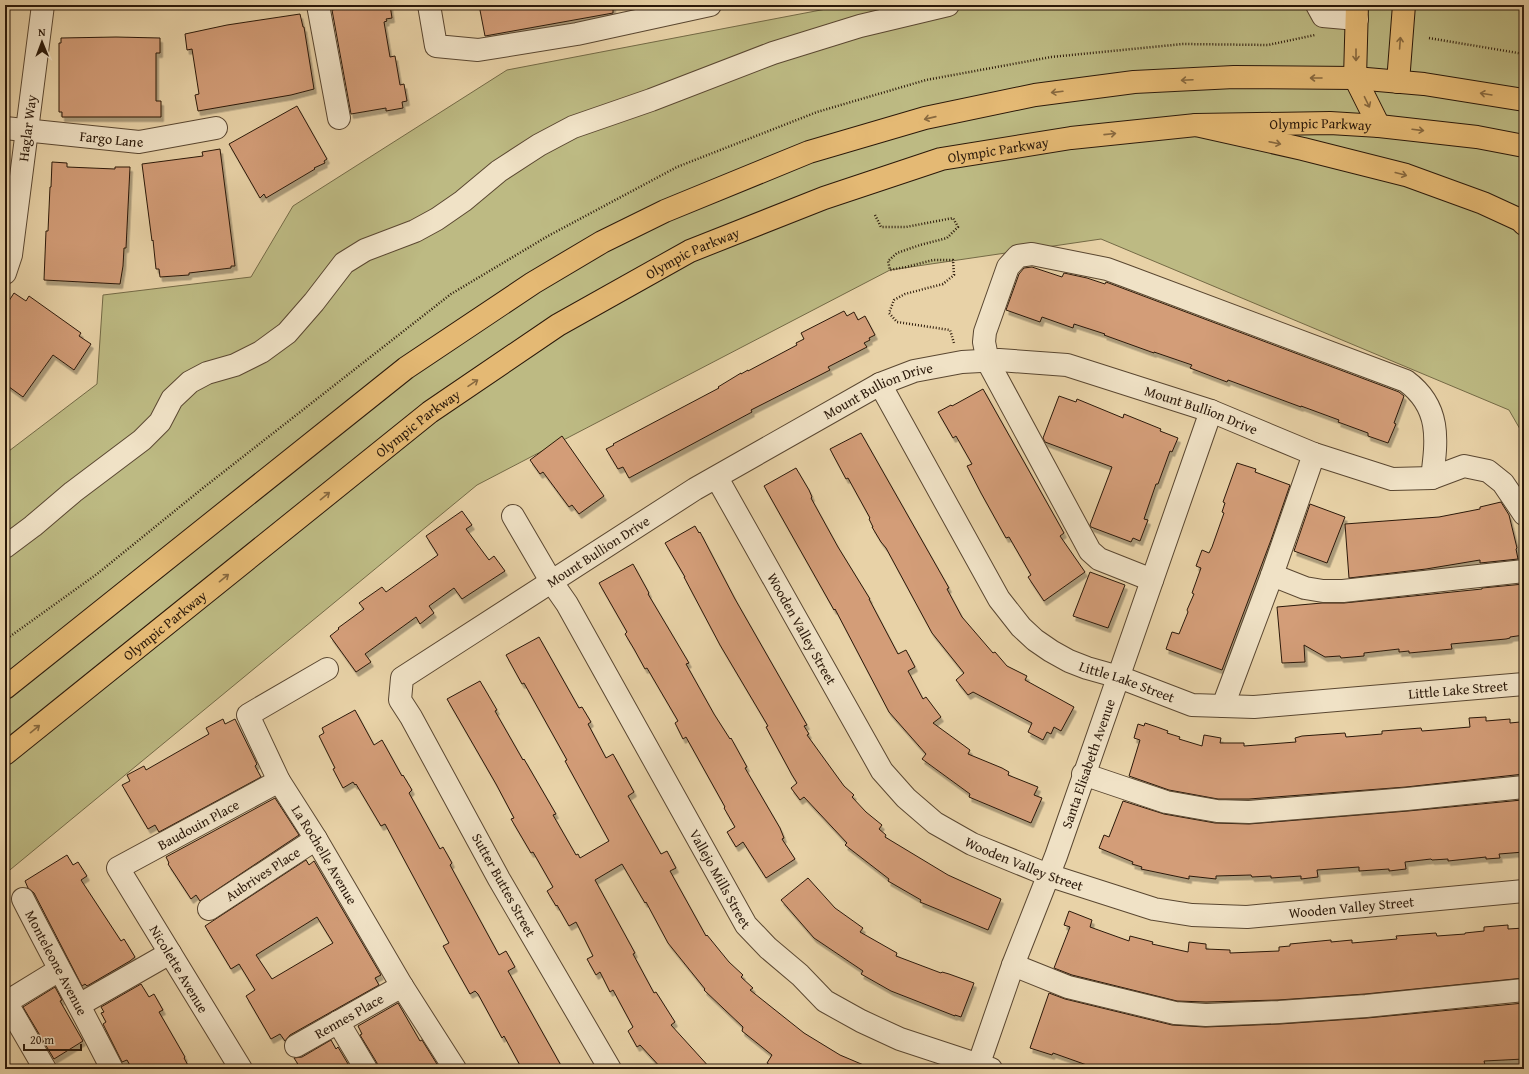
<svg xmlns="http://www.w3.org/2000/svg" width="1529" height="1074" font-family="'Gentium Book Plus',serif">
<defs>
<filter id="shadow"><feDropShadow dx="2.5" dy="4.5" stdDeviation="0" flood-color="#0004"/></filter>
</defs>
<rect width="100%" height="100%" fill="#e8d2a7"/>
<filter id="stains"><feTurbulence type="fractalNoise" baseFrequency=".005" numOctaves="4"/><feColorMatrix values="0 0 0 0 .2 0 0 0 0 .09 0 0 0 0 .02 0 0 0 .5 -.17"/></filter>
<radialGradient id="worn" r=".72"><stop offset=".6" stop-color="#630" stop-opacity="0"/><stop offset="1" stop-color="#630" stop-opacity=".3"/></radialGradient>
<!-- green -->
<path fill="#bdba83" stroke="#746a46" d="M847,5h677v431l-15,-26 -408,-171 -211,31 -413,215 -472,389v-420l92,-70 6,-89 148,-18 42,-71 214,-136z"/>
<!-- building -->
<path fill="#d39d78" stroke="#2b190a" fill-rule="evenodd" filter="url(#shadow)" d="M359,5h31l2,13 -6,1 1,2 -3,1 6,35 5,-1 5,29 4,-1 3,17 -5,1 1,6 -17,3v-3l-35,6 -19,-104z
M479,5h134v8l-128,23z
M300,14l3,13h1l10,62 -23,6 -93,16 -3,-16 4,-1 -7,-45 -5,1 -2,-16 42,-9z
M116,37l44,1v15h-4v48h5v16h-99v-5h-3v-69h2v-5z
M297,106l30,53 -3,2 1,2 -11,5 1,1 -49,29 -2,-4 -4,4 -31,-54z
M220,149l15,117h-4v2l-42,5v2l-29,2 -1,-8h-3l-3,-29 -1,1 -10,-77 61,-8 -1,-4z
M52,162l15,1v4l48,2v-2h15l-4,81h-2l-1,18 -3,18 -76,-4 2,-49h2l2,-44h1z
M1032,267l30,10 2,-4 23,5 18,6 1,-2 293,110 5,4 -10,27 2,1 -8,19 -20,-7v-3l-30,-11 1,-2 -38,-14v1l-73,-27 -1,2 -37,-14 2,-3 -38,-13v1l-50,-18 1,-1 -31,-10 -1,4 -31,-11 -2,5 -34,-12 13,-36 5,-6z
M14,293l12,8 3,-5 52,37 -2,3 12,8 -17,26 -21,-15 -30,42 -18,-13v-77z
M844,311l3,5 7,-4 4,8 7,-4 10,19 -6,3 1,2 -6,3 3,4 -39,20 2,3 -79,40 1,2 -123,66 -6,-11 -5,2 -12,-20 8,-4 -1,-1 106,-56 -1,-1 23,-14v1l7,-4v1l49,-26 -1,-2 8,-4 -3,-6z
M983,389l81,144 -4,3 25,36 -41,29 -16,-24 3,-2 -22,-38 -3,1 -25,-45 -14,-27 5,-2 -16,-28 -3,2 -15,-26 13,-7 1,1z
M1059,396l17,6 1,-3 46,19 1,-4 37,15 -1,2 18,7 -6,14 -2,-1 -12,33h-2l-12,35 4,1 -8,21 -7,-3 -2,4 -40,-15 -1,-2 22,-58 -67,-25 -2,-4z
M861,433l88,155 -2,1 15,28 31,36 2,-1 12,14 20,10 -2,4 49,27 -13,24 -7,-4 -3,7 -4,-2 -4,8 -15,-8 4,-9 -59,-31 -5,3 -12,-15 8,-7 -32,-40 -46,-85 -5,-6 -9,-15h1l-4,-8 1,-1 -22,-40 -2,1 -16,-30z
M562,436l42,60 -25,18 -7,-9 -3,2 -26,-35 -3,2 -10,-14z
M1237,463l19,6 -1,3 35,13 -19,55 -49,130 -56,-21 6,-17 7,2 9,-22 -1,-2 7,-16 -2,-1 9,-25 -5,-2 6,-16 7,3 3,-6 12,-34 -2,-1 3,-9 -2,-1z
M796,468l13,22 3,7 -1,1 27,49 32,52h-1l29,55 8,-4 9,17 -7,4 15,28 3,-2 15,20 -8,6 37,27 -2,4 34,14 7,4 -1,3 30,12 -4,8 8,3 -11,25 -62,-26 1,-3 -48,-35 4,-5 -37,-42 -54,-103 -1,1 -70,-124z
M1501,502l8,13 8,33 -1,1 2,10 -38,4v-3l-54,9 -77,9 -4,-54 94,-7 41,-8v-2z
M1310,504l35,13 -18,46 -33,-12z
M462,511l10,14 -6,4 23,31 5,-4 11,15 -43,28 -8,-11 -25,18 5,7 -14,11 -4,-7 -51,37 6,8 -15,10 -26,-36 9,-7 -1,-1 26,-19 -5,-6 23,-16 4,5 52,-37 -12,-19z
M695,526l4,7 1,-1 35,67 72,126 -3,1 5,8 -2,1 37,51 10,9 -2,2 14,15 16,13 -3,4 7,6 -1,2 63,38 53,24 -13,31 -68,-28 1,-2 -33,-19 1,-2 -44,-34 2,-2 -43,-46 -4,3 -9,-12 6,-5 -5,-8 -26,-48 2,-1 -48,-81 -36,-68h1l-20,-34z
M633,564l16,29 -1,1 41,69 -3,1 28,50 16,25 1,-1 16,29 -2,1 35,60 4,10 -2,1 13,20 -29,19 -23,-36 -7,5 -9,-15 8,-5 -11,-19 1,-1 -39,-70 -3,2 -8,-16 3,-2 -31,-53 -2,1 -11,-20 -9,-15 2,-2 -28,-49z
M1090,572l35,13 -17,43 -35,-12z
M1524,584v51l-14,2v1l-4,1 -55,5 1,5 -43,4v-2l-10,1v-3l-35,4v3l-23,2 -1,-2 -15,1 -21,-12 1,17 -23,1 -5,-56 45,-4h22l138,-14v-1z
M539,637l40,71 3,-1 9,15 -3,2 18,34 7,-4 21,38 -6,4 33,58 6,-3 9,17 -6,3 36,65 1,-1 22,27 14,13 -2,2 12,11 -3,2 54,43 36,22 33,14h-97l-9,-6 5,-8 -30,-24 1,-4 -39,-37 1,-1 -37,-46 -22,-41 -1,1 -23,-39 -27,16 40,73 -2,1 21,39 2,-1 19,30 -4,3 40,44h-49l-22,-24 -3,2 -9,-16 5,-4 -20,-37 -3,2 -10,-20 -4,3 -9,-16 6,-3 -17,-34 -7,4 -12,-21 -1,1 -9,-15 6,-4 -20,-35 -2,1 -20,-34 3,-1 -18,-34 -49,-85 33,-18 17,29 -2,1 28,49 1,-1 32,55 -3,1 23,40 2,-1 2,4 29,-17 -44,-80 2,-1 -43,-77 -2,1 -16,-29z
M355,710l19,35 8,-5 20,36 1,-1 9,15 -3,3 31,56 3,-2 9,16 -2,2 49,90 7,-4 9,16 -7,4 55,98h-41l-18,-33 -2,2 -24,-44 -3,-3 -5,3 -27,-48 6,-3 -64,-119 -4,2 -25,-42 -1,1 -2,-3 -10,6 -10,-19 2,-1 -16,-32 5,-3 -2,-5z
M1486,717v4l24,-2v4l10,-1 4,52 -118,13 -157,12h-31l-49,-9 -40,-14 11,-36 -6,-2 4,-14 6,2 1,-3 12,4 11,4 -1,2 13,4 -1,2 23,7 2,-11 17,3 -1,5h24v3l52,-4 -1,-4 7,-2 43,-3 1,4 36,-3v-3l39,-3 1,3 13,-1 35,-3 -1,-9z
M223,719l2,5 10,-5 22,45 -2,2 6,11 -102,55 -4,-7 -7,4 -26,-44 8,-4 -3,-6 17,-9 2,4 63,-36 -3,-6z
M275,798l24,37 -99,66 -4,-6 -5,4 -23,-35 1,-1 -3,-6z
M1522,800l2,21v31l-25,2 1,4 -14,1v-2l-38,4v-2l-16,1 -1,-1 -26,3 1,7 -17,2v-2l-30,2v-4l-42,3 1,7 -17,2v-3l-30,2v-2l-19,1 -1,-2 -35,1v3l-27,-3v3l-48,-10 1,-2 -10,-3 1,-2 -34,-14 5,-13 5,2 14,-36 41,13 51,9 34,1 159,-13z
M67,855l6,10 5,-3 9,14 -6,4 40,61 3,-2 11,18 -5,4 -43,25 -2,-2 -3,2 -48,-93 -6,-5 -3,-7z
M306,860l3,5 5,-4 67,114 -6,3 4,7 -89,50 -5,6 -5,-7 -9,5 -25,-43 9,-6 -16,-26 -8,5 -26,-43zM317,917l16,26 -61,36 -16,-24z
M808,878l27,30 28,20 -3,4 37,21 -1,3 45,17 1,-1 7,2 25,9 -13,34 -6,-2v1l-64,-25 -30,-17 2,-3 -49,-33 -33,-38z
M1069,911l23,9 -2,7 39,14 1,-5 23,6 -1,2 36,8 1,-10 17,2v5l24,1v3l49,-2v-4l11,-1v-2l41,-4v2l21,-2v3l45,-4 -1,-3 40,-3 1,3 28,-2v-1l19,-2v-4l24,-2v4l16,-1v50l-159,16 -87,6 -72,2 -29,-1 -105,-26 -18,-7 16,-41 -6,-2z
M141,984l8,13 5,-3 9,16 -4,2 26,45 -1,1 6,11h-58l-5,-9 -5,2 -19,-38 3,-2 -5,-9 3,-1 -3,-5z
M55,987l7,13 -2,1 23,40 -29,18 -31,-52z
M1049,993l16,6 107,26 33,2 75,-3 87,-6 157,-15v56l-40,2 1,4 -50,4h-2l-1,-3 -26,3h-308l-45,-16 -1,2 -22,-7z
M398,1003l22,38 2,-1 18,29h-62l-1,-6 -17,-28 2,-1 -4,-8z
M331,1040l5,9 2,-2 13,22h-50l-7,-11 8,-1z"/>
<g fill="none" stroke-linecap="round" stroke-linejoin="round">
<!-- minor casing -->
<g stroke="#5a4731" stroke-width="24">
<g id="minor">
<path d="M318,5l21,113"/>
<path d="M429,5l7,41 42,4 99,-16 133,-29"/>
<path d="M1317,5l6,11 34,3"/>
<path id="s1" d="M5,128l134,14 77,-14"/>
<path id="s2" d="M5,273l6,-18 32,-250"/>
<path id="s3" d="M880,384l119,215 22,28 14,13 16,11 18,10 18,7 32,9 73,28 62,2 270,-23"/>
<path id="s4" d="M717,478l165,293 24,27 29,25 37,21 76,31 106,34 38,6 55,2 277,-26"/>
<path id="s5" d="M513,516l38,65 16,23 179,321 22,23 32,27 25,26 36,20 39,18 91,30"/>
<path d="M5,547l28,-21 40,-34 69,-52 18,-18 12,-23 18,-17 17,-9 28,-8 26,-13 26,-19 27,-31 30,-39 21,-13 50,-19 22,-12 26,-18 36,-30 40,-26 34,-18 78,-27 122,-47 87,-27 88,-21"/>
<path d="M1272,575l33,13 18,3h20l181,-20"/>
<path d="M1152,580l-53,-21 -9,-8 -102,-189 -4,-20 1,-10 23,-65 10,-11 14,-2 75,15 19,7 280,105c35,26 31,58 26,97"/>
<path id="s6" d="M327,669l-79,46 31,66 37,58 86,147 53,83"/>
<path d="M1223,706l49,-131 42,-121"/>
<path d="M1083,774l83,28 51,9 32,1 158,-13 117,-12"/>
<path id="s7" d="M23,899c29,57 60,113 89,170"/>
<path id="s8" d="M209,909l107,-70"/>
<path d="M1013,965l55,22 107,26 31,2 73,-3 87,-6 158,-16"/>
<path d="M5,1000l40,69"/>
<path d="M5,1003l54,-33"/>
<path d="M79,1005l91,-52"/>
<path d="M338,1022l28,47"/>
<path id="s9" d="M296,1046l106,-60"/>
<path id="s10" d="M241,1069l-123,-201 161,-87"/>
<path id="s11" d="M610,1069l-111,-190 -88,-162 -11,-17 2,-22 293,-189 185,-105 34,-13 48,-9 37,-2 68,5 144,46 103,43 78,25 40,-1 32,-12 24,5 15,12 21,31"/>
<path id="s12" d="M977,1069l36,-104 43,-109 155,-445"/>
</g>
</g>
<!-- major casing -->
<g stroke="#2b190a" stroke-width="24">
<g id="major">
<path d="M5,688l401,-320 127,-85 69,-41 63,-31 144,-59 116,-34 110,-23 99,-13 100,-5 121,1 69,6 100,16"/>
<path id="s13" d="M5,754l425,-342 128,-87 132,-74 134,-53 117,-39 130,-21 125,-13 134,-2 49,3 98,11 47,9"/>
</g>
</g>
<!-- highway casing -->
<g stroke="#2b190a" stroke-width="24">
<path id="highway" d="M1357,5l-2,73 24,48
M1398,82l6,-77
M1196,125l107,24 103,26 77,28 37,17 4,4"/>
</g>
<!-- path -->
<path stroke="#2b190a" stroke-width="2.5" stroke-dasharray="1 2" stroke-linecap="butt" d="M1429,38l95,16
M875,215l6,12h25l47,-9 5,9 -11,11 -27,7 -23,8 -9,8 2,9 16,-3 27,-7h20l1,15 -11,9 -38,10 -11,6 -5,13 8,9 53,8 4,13
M5,640l92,-66 106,-86 248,-194 97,-58 129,-69 140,-55 109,-32 125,-23 132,-13 85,1 47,-10"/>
<!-- minor -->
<use href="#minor" stroke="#f0e2c6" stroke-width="22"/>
<!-- major -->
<use href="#major" stroke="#e4b974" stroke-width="22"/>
<!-- highway -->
<use href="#highway" stroke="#e4b974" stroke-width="22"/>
</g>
<!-- one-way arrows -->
<defs><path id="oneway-shaft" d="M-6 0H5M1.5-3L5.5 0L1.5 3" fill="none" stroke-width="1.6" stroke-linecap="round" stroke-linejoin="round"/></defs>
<g stroke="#88693f">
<use href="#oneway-shaft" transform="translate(1400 43) rotate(-86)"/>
<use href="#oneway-shaft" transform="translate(1356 55) rotate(90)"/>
<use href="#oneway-shaft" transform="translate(1316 78) rotate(-180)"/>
<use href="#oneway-shaft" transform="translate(1187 80) rotate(177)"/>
<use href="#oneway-shaft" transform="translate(1057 92) rotate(173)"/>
<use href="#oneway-shaft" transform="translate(1486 94) rotate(-171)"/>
<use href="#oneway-shaft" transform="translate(1367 102) rotate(64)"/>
<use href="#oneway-shaft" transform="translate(930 118) rotate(167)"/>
<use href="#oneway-shaft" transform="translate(1418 130) rotate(7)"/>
<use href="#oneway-shaft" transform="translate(1110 134) rotate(-6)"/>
<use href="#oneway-shaft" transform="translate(1275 143) rotate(12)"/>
<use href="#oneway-shaft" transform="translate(1401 174) rotate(15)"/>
<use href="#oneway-shaft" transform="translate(473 383) rotate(-34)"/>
<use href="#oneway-shaft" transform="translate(325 496) rotate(-39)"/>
<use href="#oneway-shaft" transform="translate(224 578) rotate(-39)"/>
<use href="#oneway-shaft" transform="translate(35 729) rotate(-39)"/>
</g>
<g text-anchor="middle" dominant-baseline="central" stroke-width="3" stroke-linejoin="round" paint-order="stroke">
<!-- street labels -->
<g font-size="14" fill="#2b190a" stroke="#f0e2c6">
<text stroke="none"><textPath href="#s13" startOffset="1501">Olympic Parkway</textPath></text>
<text stroke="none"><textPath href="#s2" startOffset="147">Haglar Way</textPath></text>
<text stroke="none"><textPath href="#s1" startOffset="107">Fargo Lane</textPath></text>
<text stroke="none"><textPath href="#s13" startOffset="1177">Olympic Parkway</textPath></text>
<text stroke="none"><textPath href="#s13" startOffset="853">Olympic Parkway</textPath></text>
<text stroke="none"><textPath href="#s11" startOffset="1004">Mount Bullion Drive</textPath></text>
<text stroke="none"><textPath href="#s11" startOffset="1340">Mount Bullion Drive</textPath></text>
<text stroke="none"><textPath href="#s13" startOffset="529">Olympic Parkway</textPath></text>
<text stroke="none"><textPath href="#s11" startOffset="680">Mount Bullion Drive</textPath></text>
<text stroke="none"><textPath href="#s13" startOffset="205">Olympic Parkway</textPath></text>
<text stroke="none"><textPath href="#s4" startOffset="173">Wooden Valley Street</textPath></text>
<text stroke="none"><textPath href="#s3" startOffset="402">Little Lake Street</textPath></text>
<text stroke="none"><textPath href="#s3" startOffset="738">Little Lake Street</textPath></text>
<text stroke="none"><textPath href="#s12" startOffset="325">Santa Elisabeth Avenue</textPath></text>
<text stroke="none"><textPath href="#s10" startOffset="327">Baudouin Place</textPath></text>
<text stroke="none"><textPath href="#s6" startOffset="251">La Rochelle Avenue</textPath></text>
<text stroke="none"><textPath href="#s4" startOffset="509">Wooden Valley Street</textPath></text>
<text stroke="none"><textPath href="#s8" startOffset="64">Aubrives Place</textPath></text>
<text stroke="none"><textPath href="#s5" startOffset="418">Vallejo Mills Street</textPath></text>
<text transform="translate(504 885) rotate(61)">Sutter Buttes Street</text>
<text stroke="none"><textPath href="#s4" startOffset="845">Wooden Valley Street</textPath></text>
<text stroke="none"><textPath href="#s7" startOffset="72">Monteleone Avenue</textPath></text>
<text transform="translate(179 969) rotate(59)">Nicolette Avenue</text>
<text stroke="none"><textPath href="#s9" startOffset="61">Rennes Place</textPath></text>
</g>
</g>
<!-- margin -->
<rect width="1529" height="1074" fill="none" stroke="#e8d2a7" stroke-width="20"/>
<rect x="6" y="6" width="1517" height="1062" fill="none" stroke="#2b190a" stroke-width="2"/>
<rect x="10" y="10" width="1509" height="1054" fill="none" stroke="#2b190a"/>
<!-- north arrow -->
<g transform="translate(42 42) rotate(359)" stroke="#f0e2c6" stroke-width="3" paint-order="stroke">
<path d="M0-3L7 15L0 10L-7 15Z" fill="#2b190a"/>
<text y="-6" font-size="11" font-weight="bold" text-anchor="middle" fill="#2b190a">N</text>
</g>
<!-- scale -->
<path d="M24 1044v6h57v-6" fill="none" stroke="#2b190a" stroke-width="2"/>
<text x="30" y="1044" font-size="12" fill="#2b190a" stroke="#f0e2c6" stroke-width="3" paint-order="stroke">20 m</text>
<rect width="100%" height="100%" filter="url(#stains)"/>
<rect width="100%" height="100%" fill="url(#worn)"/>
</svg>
